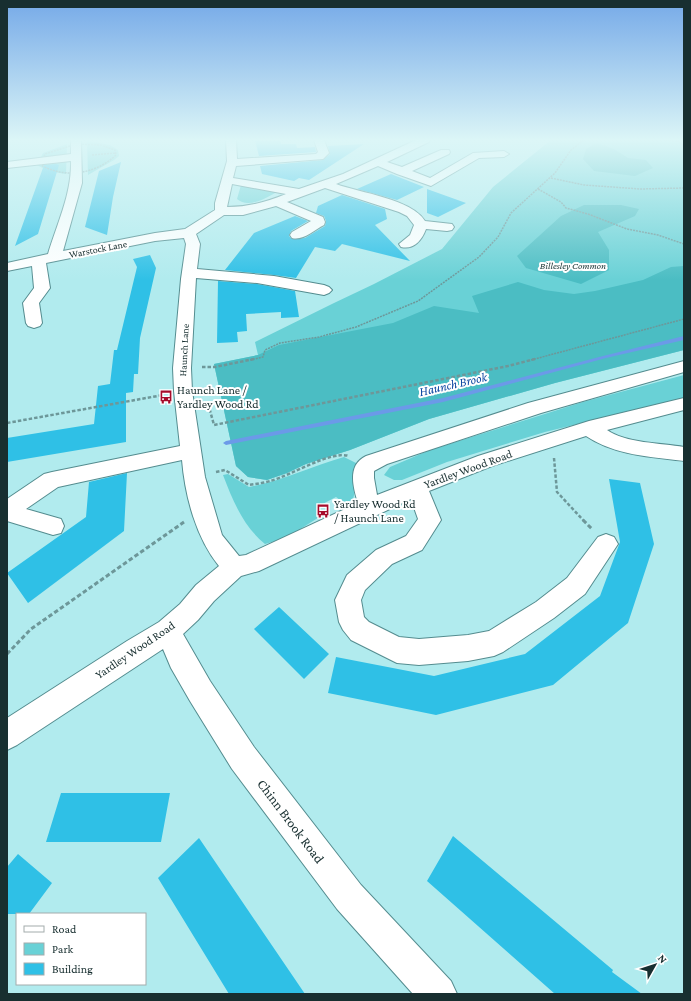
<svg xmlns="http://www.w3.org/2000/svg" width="691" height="1001" font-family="'Crimson Pro',serif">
<rect width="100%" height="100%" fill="#b1ebee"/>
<!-- green -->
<path fill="#69d1d6" d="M551,140h133v210l-129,33 -126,36 -79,31 -44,14 -19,9 -20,7 -19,-3 -12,-11 -22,-102 44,-9 -3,-13 79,-39 40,-19 68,-35 51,-62z
M87,141l23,4 8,5 1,6 -5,4 -26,15z
M67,144l-1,30 -18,-3 -11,-6 6,-12z
M241,185l36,7c-11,6 -29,17 -40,7z
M684,375v23l-139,34 -98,30 -45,18h-8l-10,-5 6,-8 40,-17 153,-48z
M344,457l16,8 -7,35 -8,4 -9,-7 -19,10 4,9 -35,22 -21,6c-22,-18 -32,-43 -42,-69l5,-1 21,13c33,-6 63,-21 95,-30z"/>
<!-- forest -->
<path fill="#4bbdc3" d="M597,143l17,6 14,9 18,2 7,8 -18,8 -41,-5 -11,-12 3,-10z
M584,205h37l18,4 -4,7 -37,16 11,18v20l-28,14 -55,-16 -9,-12 44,-40z
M684,266v84l-129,33 -126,36 -79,31 -44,14 -19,9 -20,7 -19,-3 -12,-11 -22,-102 44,-9 21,-10 114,-22 41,-17 45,7 -7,-17 46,-14 26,8 30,4 21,-3 48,-11 28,-13z"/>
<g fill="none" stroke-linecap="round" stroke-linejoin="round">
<!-- stream -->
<path fill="#6b9ae8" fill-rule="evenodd" d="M682,140h2v2h-1z
M684,336v4l-78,18 -163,44 -217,43 -3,-2 3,-2 217,-43 160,-42z"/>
</g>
<!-- building -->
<path fill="#2fc0e6" d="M255,140h25l1,4h15l1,4 18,-1 1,5 -57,4z
M364,144l-55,36 -10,-2 -5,3 -32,-7 -2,-8 63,-6 7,-6 -2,-8z
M121,162l-8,35 -6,38 -22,-8 14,-56z
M56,164l3,1 -21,69 -23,12 29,-81z
M391,174l33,13 -27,13 -40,-11z
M427,189l39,14 -28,14 -11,-4z
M342,195l43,14 2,10 -12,6 35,36 -68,-17 -7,7 -20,-4 -19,31 -22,-3 -49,-5 29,-37 41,-17 13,5 -17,10 -2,5 3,3 13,-1 20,-12 1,-5 -2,-5 -8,-3 2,-7z
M150,255l6,13 -16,70 -2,36h-4l-1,18 -7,1v49l-119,20v-24l87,-14 4,-38 12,-2 4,-34h3l20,-83 -4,-8z
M218,281l39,3 38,7 4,26 -18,1v-6l-35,2 1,17 -10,1 1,10 -21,1z
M127,473l-3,58 -96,72 -21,-30 79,-56 3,-35z
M609,479l31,4 14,61 -26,79 -75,62 -117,30 -108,-22 8,-36 98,19 91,-22 75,-58 20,-54z
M279,607l50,47 -25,25 -50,-50z
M61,793h109l-9,49h-115z
M453,836l160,134 -1,2 30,22h-87l-128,-113z
M199,838l106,156h-76l-71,-116z
M18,854l34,29 -23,31h-22v-47z"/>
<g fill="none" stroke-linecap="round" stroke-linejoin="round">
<!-- minor casing -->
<g stroke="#548c8f" stroke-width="2">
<path id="minor" d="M71,140h10l1,43 -19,68 92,-18 30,-4 30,-19v-7l12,-42 -1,-21h10l1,19 79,-5 2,-2 -4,-12h10l5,13 -6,6 -87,7 -3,12 66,11 44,-15 73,-34h14l-1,2 -42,20 15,5 39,-17h8l1,2 -1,2 -37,17 18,7 43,-25 31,-2 5,3 -5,3 -25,1 -48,28 -34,-12 -19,-8 -42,18c24,9 76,15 89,37l27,3 2,3 -2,3 -5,1 -21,-2c-4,11 -12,21 -25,18l-2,-3 11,-9 4,-10 -7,-9 -8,-4 -74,-24 -38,14 36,15 2,5 -1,3c-10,5 -21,16 -32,13l-2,-3 2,-3 19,-11 -35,-15 -33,9h-19l-28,19 4,10 -3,25 77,7 50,9 5,2 3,3 -3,3 -5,2 -67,-12 -61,-5 -5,90 1,23 13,86 17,58 17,21 7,-1 112,-52c-5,-16 -11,-38 8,-47l162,-53 156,-42v11l-143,41 -154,51 -13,7v7l3,17 101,-39 111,-35 95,-23v12l-77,20c18,13 54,13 77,17v14c-33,-4 -70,-6 -98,-25l-94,30 -63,25 12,29 -19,30 -30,14 -27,26 -4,10 3,17 5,5 30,15 20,2 49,-4 21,-4 47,-29 31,-24 31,-41 8,-3 8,3 4,7 -33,50 -31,24 -51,34 -9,4 -26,5 -49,4 -22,-2 -46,-23 -8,-10 -4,-8 -4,-22 12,-25 29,-25 30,-14 12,-17 -7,-20 -152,72 -18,5 -27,25 -16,19 -15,14 27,47 44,66 107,138 90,96 6,13h-44l-76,-85 -105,-140 -42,-68 -19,-33 -8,-19 -146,96 -10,5v-32l120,-77 32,-19 21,-18 16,-19 23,-19c-23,-28 -34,-70 -37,-106l-124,27 -32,22 35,10 3,7 -3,7 -8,2 -46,-14v-22l37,-25 8,-2 128,-26 -6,-55 -1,-23 8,-89 5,-35 -2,-6 -29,3 -109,22 4,25 -11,15 3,20 -2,3 -6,2 -6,-2 -2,-3 -3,-20 11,-15 -2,-22 -25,5v-8l41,-9c9,-30 24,-61 23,-93l-64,7v-6l64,-8zM232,184l54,10c-20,8 -37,13 -59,13z"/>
</g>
<!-- path-far2 -->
<path stroke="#6d9799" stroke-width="1.5" stroke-dasharray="2 1" stroke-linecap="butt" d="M663,140l16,1
M678,140l6,7
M76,144l25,1 14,5 1,5c-20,19 -51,24 -75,10l4,-11z
M92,155l23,-2
M551,178l33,7 56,4 44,-1
M538,189l23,13 5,6 22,6 39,15 31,6 26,9
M250,360l13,-3 2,-7 15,-7 39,-6 37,-10 62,-26 61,-44 19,-20 13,-24 44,-40 16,-23 13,-10
M531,360l153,-41"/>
<!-- path-far1 -->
<path stroke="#6d9799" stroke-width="2.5" stroke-dasharray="3.5 2" stroke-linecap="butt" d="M202,367h13l39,-8
M206,408l3,-1 5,18 294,-59 27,-7
M7,423l156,-28
M554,458l3,34 27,29
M216,472l9,-2 24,15c7,-1 14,-2 21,-4 20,-5 61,-31 79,-25"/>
<!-- path -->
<path stroke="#6d9799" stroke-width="3" stroke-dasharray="4.5 2.5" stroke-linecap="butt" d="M583,520l9,9
M7,654l24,-25 153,-107"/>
<!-- minor -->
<use href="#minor" fill="#fff" fill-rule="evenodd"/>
</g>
<!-- sky -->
<linearGradient id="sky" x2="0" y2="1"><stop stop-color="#76aae8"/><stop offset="0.5" stop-color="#dcf6f7"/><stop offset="1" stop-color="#dcf6f7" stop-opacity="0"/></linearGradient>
<rect width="691" height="280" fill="url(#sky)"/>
<!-- icons -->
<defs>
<g id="bus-bare" transform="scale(1.08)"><path d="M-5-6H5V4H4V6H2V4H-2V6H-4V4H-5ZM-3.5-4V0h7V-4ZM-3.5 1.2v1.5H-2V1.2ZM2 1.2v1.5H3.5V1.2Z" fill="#a60b2b" stroke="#fff" stroke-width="2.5" paint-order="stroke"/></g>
</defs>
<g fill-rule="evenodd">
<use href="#bus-bare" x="166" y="397"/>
<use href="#bus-bare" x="323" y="511"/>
</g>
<g text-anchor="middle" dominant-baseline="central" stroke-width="4" stroke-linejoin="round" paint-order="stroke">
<!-- far-street labels -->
<g font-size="10" fill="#182f30" stroke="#fff">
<text transform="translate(98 249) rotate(-11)">Warstock Lane</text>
<text transform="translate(184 350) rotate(-87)">Haunch Lane</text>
</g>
<!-- far-park labels -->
<g font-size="10" font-style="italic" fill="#203a3b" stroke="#fff">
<text x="573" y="265">Billesley Common</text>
</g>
<!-- poi labels -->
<g font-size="12" fill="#182f30" stroke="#fff" text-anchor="start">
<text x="177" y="390">Haunch Lane /<tspan x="177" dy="14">Yardley Wood Rd</tspan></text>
<text x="334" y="504">Yardley Wood Rd<tspan x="334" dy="14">/ Haunch Lane</tspan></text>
</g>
<!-- street labels -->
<g font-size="12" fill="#182f30" stroke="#fff">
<text transform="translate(468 469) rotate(-20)">Yardley Wood Road</text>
<text transform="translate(135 650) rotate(-34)">Yardley Wood Road</text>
</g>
<!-- water labels -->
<g font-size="13" font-style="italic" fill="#0f48a2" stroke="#fff">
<text transform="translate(453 384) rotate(-13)">Haunch Brook</text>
</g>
<!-- near-street labels -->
<g font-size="14" fill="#182f30" stroke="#fff">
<text transform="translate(291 821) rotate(53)">Chinn Brook Road</text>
</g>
</g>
<!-- border -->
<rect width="691" height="1001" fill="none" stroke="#182f30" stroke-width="16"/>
<!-- legend -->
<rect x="16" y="913" width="130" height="72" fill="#ffffff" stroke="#a3acac"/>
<rect x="24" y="926" width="20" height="6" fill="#ffffff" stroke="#a3acac"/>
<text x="52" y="933" font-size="12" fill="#182f30">Road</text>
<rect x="24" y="943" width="20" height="12" fill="#69d1d6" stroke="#a3acac"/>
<text x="52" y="953" font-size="12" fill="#182f30">Park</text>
<rect x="24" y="963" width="20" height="12" fill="#2fc0e6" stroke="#a3acac"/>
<text x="52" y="973" font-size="12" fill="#182f30">Building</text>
<!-- north arrow -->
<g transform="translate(655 965) rotate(51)" stroke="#ffffff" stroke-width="3" paint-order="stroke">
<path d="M0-3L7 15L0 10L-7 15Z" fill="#182f30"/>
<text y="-6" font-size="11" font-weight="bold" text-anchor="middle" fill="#182f30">N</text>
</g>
</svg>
